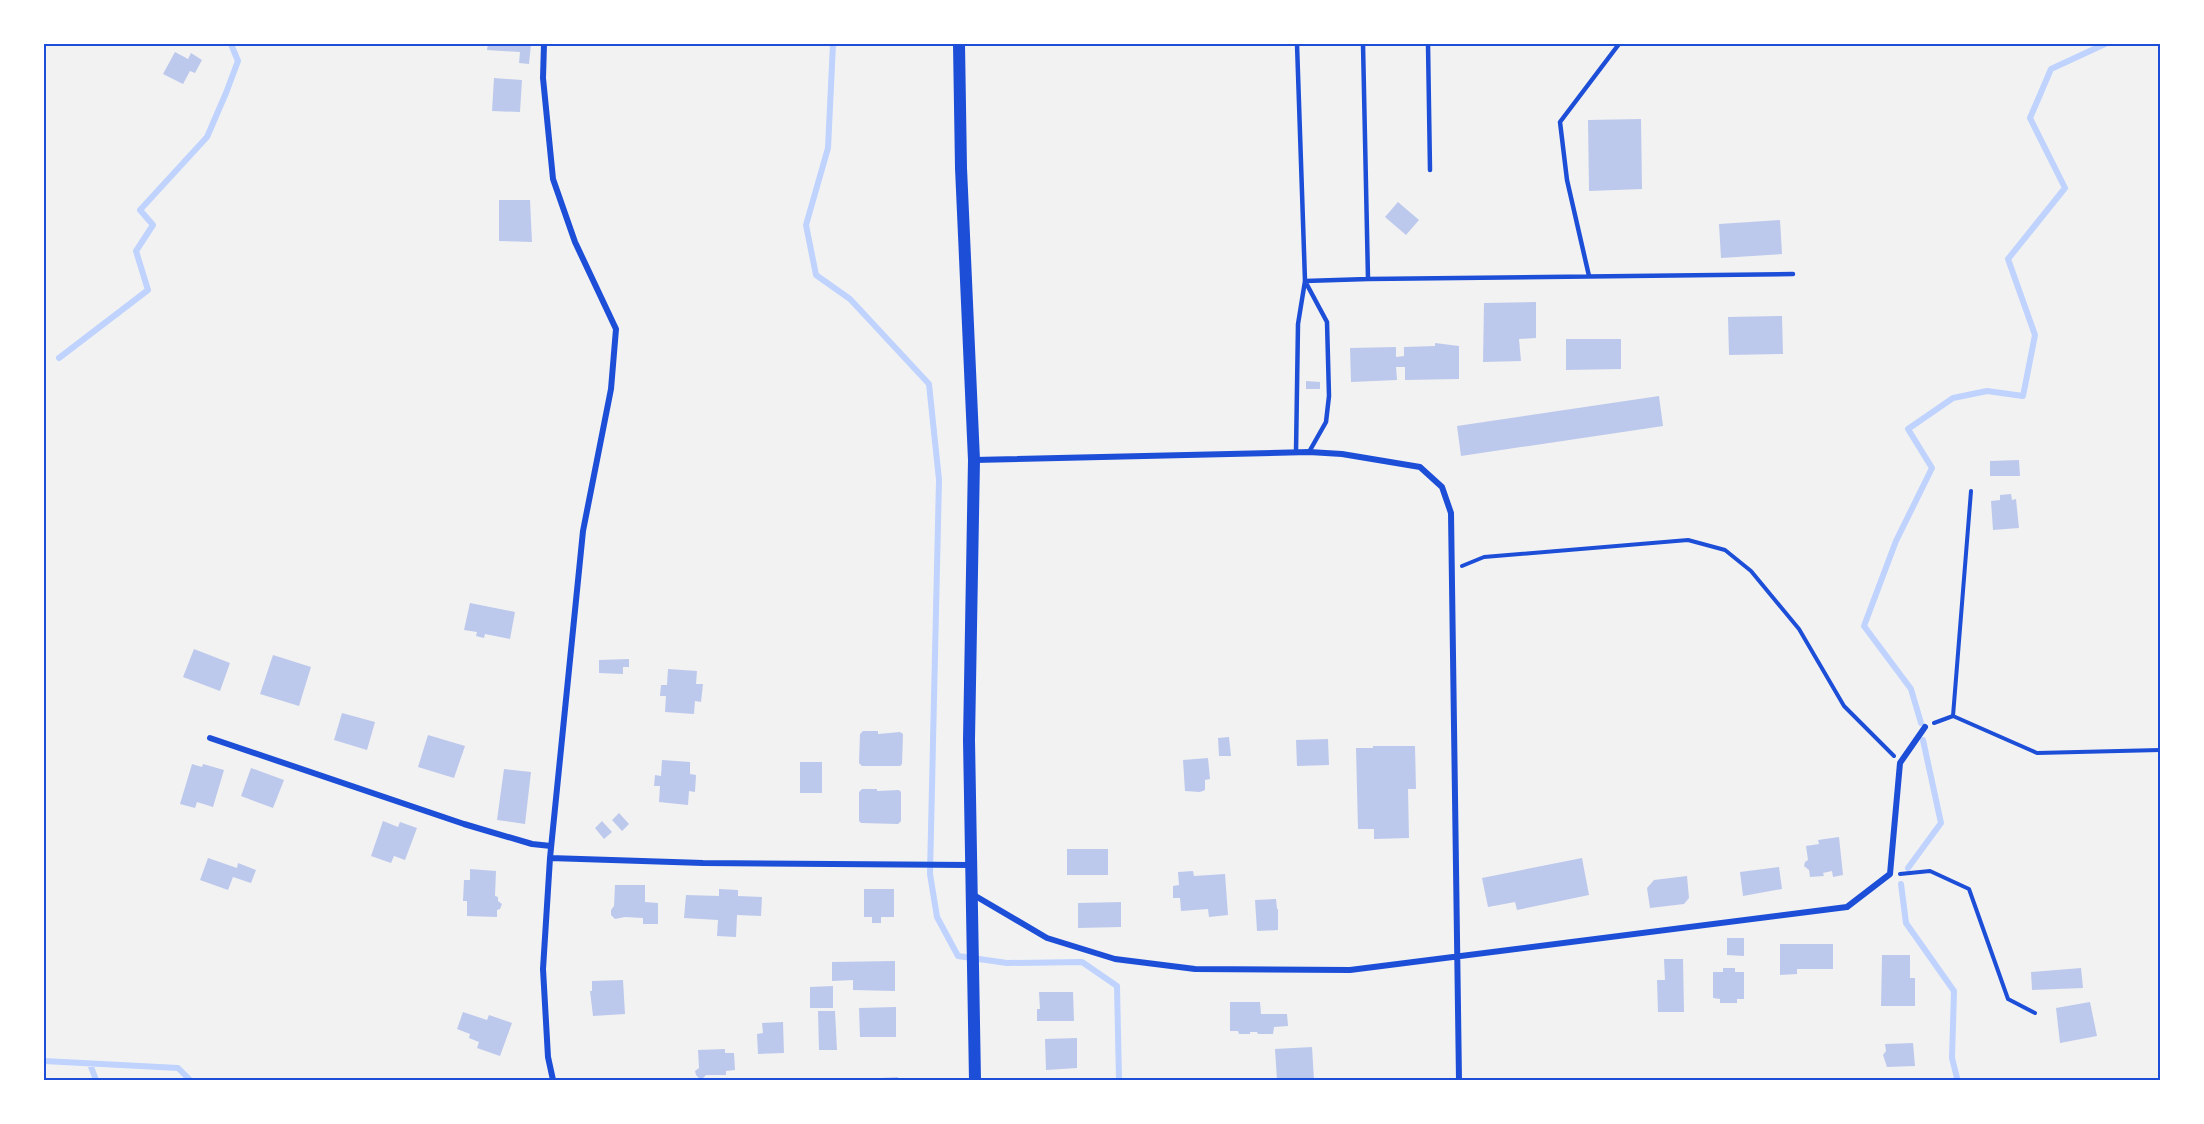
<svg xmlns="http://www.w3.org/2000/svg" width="2204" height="1124" font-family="'PT Sans',sans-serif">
<rect width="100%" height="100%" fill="#f2f2f2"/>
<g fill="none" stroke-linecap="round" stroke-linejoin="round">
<!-- stream -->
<path stroke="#bfd3fe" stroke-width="6" d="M833,44l-5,104 -22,77 10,50 34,24 79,85 10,96 -9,394 7,43 21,39 49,7 75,-1 35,24 2,94
M59,358l89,-68 -12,-39 17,-26 -13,-15 67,-73 19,-44 12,-32 -7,-17
M1921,723l-10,-34 -47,-63 32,-85 36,-73 -24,-39 45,-31 34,-7 36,5 12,-61 -27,-76 57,-71 -35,-70 21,-49 54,-25
M1908,868l33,-45 -18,-83
M1901,884l5,39 48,68 -2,67 5,20 -1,2
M44,1061l134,7 12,12
M90,1064l6,16"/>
</g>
<!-- building -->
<path fill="#bdc9ec" d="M488,44h43l-2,20 -10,-1 1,-11 -33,-2z
M175,52l13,7 3,-6 11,7 -7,13 -5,-2 -7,13 -20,-10z
M494,78l28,2 -2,32 -28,-1z
M1641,119l1,70 -53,2 -1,-71z
M499,200h31l2,42 -33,-1z
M1398,202l21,18 -13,15 -21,-18z
M1780,220l2,34 -61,4 -2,-34z
M1536,302v36l-17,1 2,22 -38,1 1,-59z
M1782,316l1,38 -54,1 -1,-38z
M1566,339h55v30l-55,1z
M1435,343l24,3v33l-54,1v-13h-9l1,13 -46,2 -1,-34 46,-1v10l8,-1v-9l31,-1z
M1306,381l14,1v7h-14z
M1659,396l4,30 -202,30 -4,-30z
M2019,460l1,16h-30v-15z
M2011,494l1,6 4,-1 3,29 -26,2 -2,-29 9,-1v-5z
M470,603l45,9 -5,27 -25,-5 -1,4 -8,-2 1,-4 -13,-2z
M194,649l36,14 -10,28 -37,-14z
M273,655l38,12 -12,39 -39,-12z
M629,659v8h-6v7l-24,-1v-13z
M668,669l29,2 -1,13h7l-2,18 -6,-1 -1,13 -29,-2 1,-16h-6l1,-11h6z
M342,713l33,9 -8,28 -33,-10z
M863,731h15v3l22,-2 3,2 -1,30 -2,2h-38l-3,-3 1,-29z
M428,735l37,11 -11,32 -36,-11z
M1229,737l2,19h-12l-1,-18z
M1328,739l1,26 -32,1 -1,-26z
M1373,746h42l1,43h-8l1,49 -35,1v-10h-16l-2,-81h17z
M1208,758l2,21 -5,1v10l-5,2 -15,-1 -2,-31z
M662,760l28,2v12l6,1 -1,17 -6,-1 -1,14 -29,-3 1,-16h-6l1,-11 6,1z
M800,762h22v31h-22z
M192,764l10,3 1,-3 21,6 -11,37 -16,-5 -2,6 -15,-4z
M251,768l33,12 -11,28 -32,-12z
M504,769l27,3 -6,52 -28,-4z
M862,789h15v2l22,-1 2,2v29l-3,3 -37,-1 -2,-2v-29z
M619,813l10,11 -7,7 -10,-11z
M383,821l15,6 2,-5 17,6 -12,32 -11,-4 -3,7 -20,-7z
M602,821l10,11 -8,7 -9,-11z
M1839,837l4,38 -10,2 -1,-6 -9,2 1,3 -14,1 -1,-7 -5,-4 1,-4 3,-2 -2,-14 13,-2 -1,-4z
M1067,849h41v26h-41z
M208,858l29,10 1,-5 18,7 -5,13 -18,-6 -5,13 -28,-10z
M1582,858l7,37 -72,15 -2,-8 -27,5 -6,-29z
M1779,867l3,22 -39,7 -3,-24z
M470,869l26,2 -1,25 3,1v4l4,3 -2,5 -3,1v7l-30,-1v-15h-4l1,-21h6z
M1193,871l1,5 31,-2 3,41 -19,2 -1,-8 -27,2 -1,-13h-7v-12l6,-1 -1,-13z
M1687,876l2,22 -5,6 -34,4 -3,-20 7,-8z
M615,885h30v17l13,1v21h-15v-6l-18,-1 -10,2 -4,-4v-5l3,-4z
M719,889l19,1v6l24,1 -1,19 -24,-1 -1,22 -19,-1 1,-16 -34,-2 2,-23 33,1z
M864,889h30v28h-13v6h-9v-6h-8z
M1276,899l1,10h1v21l-21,1 -2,-31z
M1121,902v25l-43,1v-25z
M1727,938h17v18l-17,-1z
M1780,944h53v25h-36v5l-17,1z
M1882,955h28v23h5v28h-34z
M1664,959h19l1,53h-26l-1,-32h8z
M895,961v30l-42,-1v-10l-21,1v-19z
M1723,968h12v4h9v27h-7v4h-17v-4l-7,-1v-26h10z
M2081,968l2,20 -51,2 -1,-18z
M623,980l2,34 -32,2 -3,-25h2v-10z
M833,986v22h-23v-21z
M1039,992h34l1,29h-37v-12h3z
M1230,1002h30l1,12h26l1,12 -14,1 -1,7h-15l-1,-2h-7v2h-11l-1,-3h-8z
M2090,1002l7,34 -37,7 -4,-35z
M896,1007v30h-36l-1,-29z
M818,1011h17l2,39h-18z
M463,1012l24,8 2,-5 23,8 -12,33 -23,-8 2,-6 -10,-4 1,-4 -13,-5z
M783,1022l1,31 -26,1 -1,-20 6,-1 -1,-10z
M1077,1038v30l-31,2 -1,-31z
M1913,1043l2,23 -28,1 -4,-12 3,-4 -1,-7z
M1312,1047l2,33h-37l-2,-31z
M725,1049v4h9l1,17 -9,1v4h-20l-3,3h-4l-3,-3 -1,-4 4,-3 -1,-18z
M898,1077l1,3h-37v-1z"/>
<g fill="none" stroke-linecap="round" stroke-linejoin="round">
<!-- path -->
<path stroke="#1d4ed8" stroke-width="4" d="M1462,566l22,-9 204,-17 37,10 26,21 48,58 45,77 50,50
M1953,716l18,-225
M1934,723l19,-7 84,37 123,-3
M1900,874l30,-3 39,18 39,110 27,14"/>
<!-- service -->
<path stroke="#1d4ed8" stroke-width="4.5" d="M1428,44l2,126
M1589,276l-22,-96 -7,-58 59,-78
M1368,279l425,-5
M1296,452l2,-128 7,-43 -8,-237
M1309,452l17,-30 3,-26 -2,-74 -22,-41 63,-2 -5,-235"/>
<!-- minor -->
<path stroke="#1d4ed8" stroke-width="6" d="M544,44l-1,34 10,101 22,63 41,87 -5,60 -28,142 -33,327 -7,111 5,88 5,23
M974,460l335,-8 33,2 78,13 22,20 9,26 8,567
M210,738l254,86 68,20 19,2
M550,858l153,5 268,2
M972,894l75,44 68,21 80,10 155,1 497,-63 43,-33 10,-111 25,-36"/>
<!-- secondary -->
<path stroke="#1d4ed8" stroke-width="12" d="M959,44l2,124 13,292 -5,280 6,340"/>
</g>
<!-- border -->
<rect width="2204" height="1124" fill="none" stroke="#ffffff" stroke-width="90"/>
<rect x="45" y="45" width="2114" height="1034" fill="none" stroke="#1d4ed8" stroke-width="2"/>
</svg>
